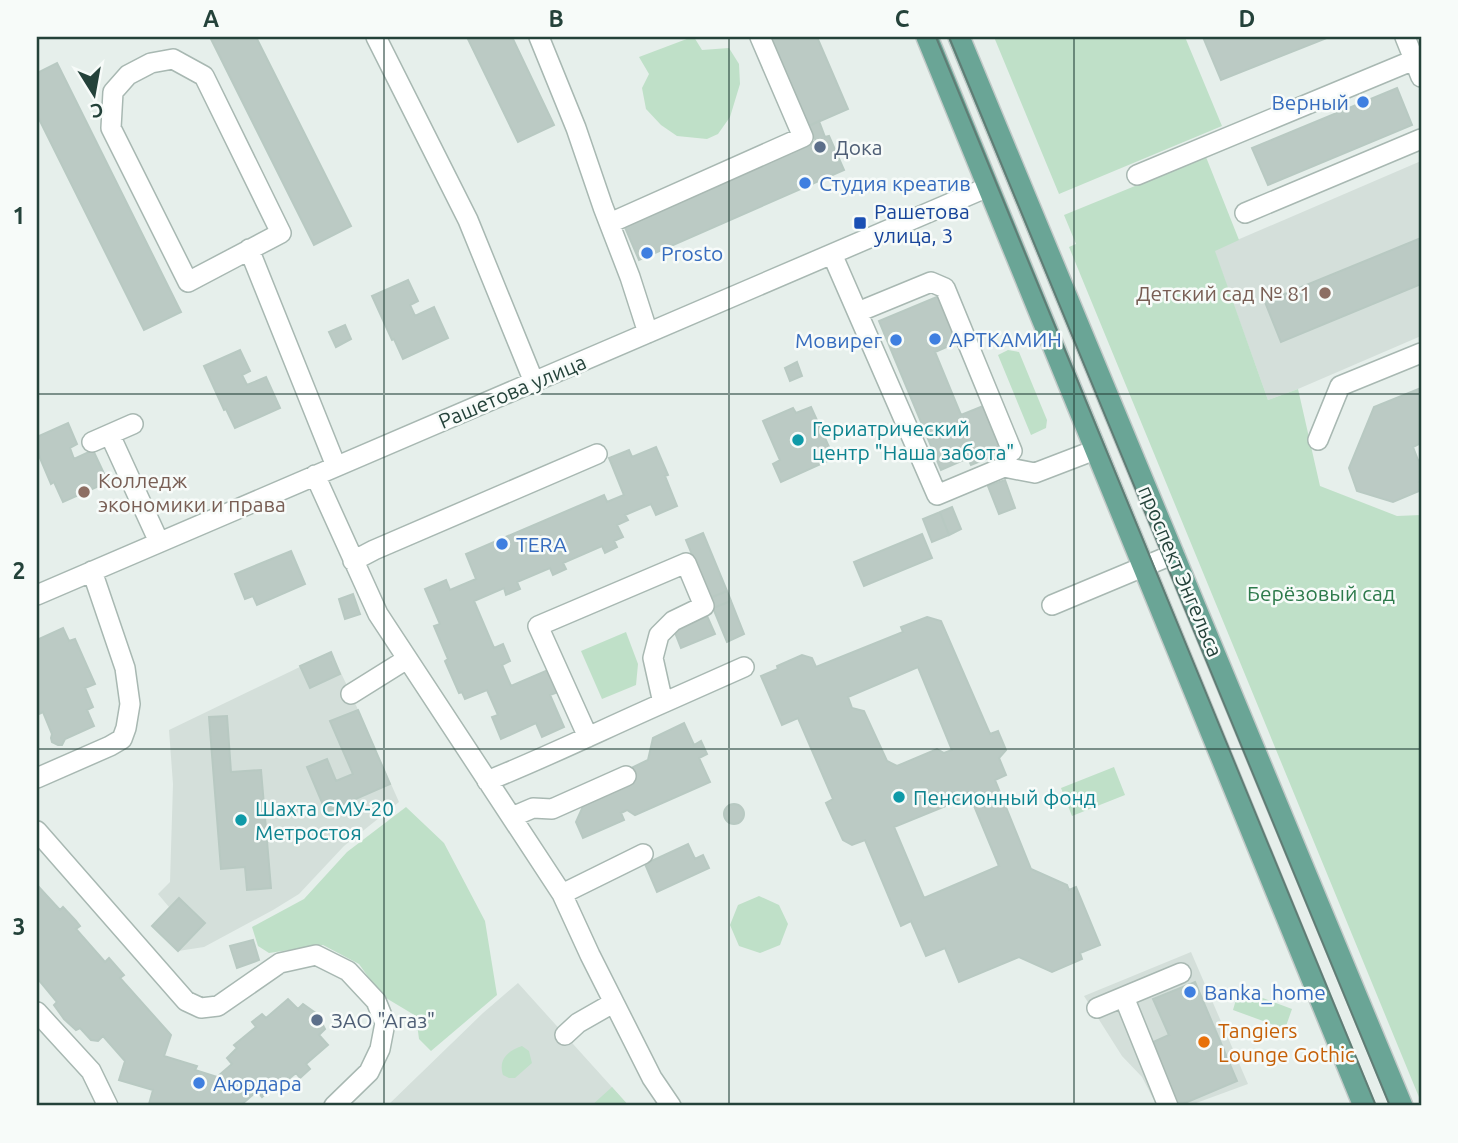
<svg xmlns="http://www.w3.org/2000/svg" width="1458" height="1143" font-family="Ubuntu,sans-serif">
<rect width="100%" height="100%" fill="#e6efeb"/>
<!-- built -->
<path fill="#d4dfda" d="M1421,161v175l-123,53 -30,11 -54,-150z
M331,652l20,42 48,108 -55,44 -45,48 -26,16 -69,37 -26,4 -26,-25 17,-19 -11,-13 12,-12 3,-98 -4,-54z
M1191,952l57,132 -60,22h-31l-15,-29 -20,-21 -38,-60z
M518,983l111,123h-242l96,-93z"/>
<!-- green -->
<path fill="#bfe0c8" d="M692,37h2l8,13 27,-2 10,16 1,20 -10,33 -12,17 -11,5 -30,-3 -16,-11 -15,-16 -4,-21 7,-14 -10,-17z
M994,37h191l37,89 -163,68z
M1206,157l33,83 -24,11 53,149 30,-11 22,97 77,30 24,-1v587l-352,-855 7,-3 -12,-29z
M1008,350l11,2 28,68 -1,8 -15,7 -33,-80z
M626,632l12,32 -2,21 -34,14 -21,-48z
M1114,767l11,28 -53,21 -11,-28z
M406,807l38,36 41,78 12,74 -66,56 -12,-12 -3,-23 -35,-21 -22,-31 -36,-19 -54,8 -11,-7 -6,-19 52,-28 43,-47z
M759,896l20,9 9,19 -8,21 -20,8 -21,-7 -9,-21 8,-20z
M1239,989l53,20 -7,20 -52,-19z
M522,1046l7,5 3,12 -17,15h-6l-6,-3c-5,-16 5,-24 19,-29z
M612,1087l17,19h-38z"/>
<!-- building -->
<path fill="#bbcac4" stroke="#b8c9c2" stroke-width="2" fill-rule="evenodd" d="M210,37h46l95,189 -37,19z
M467,37h45l42,88 -36,17z
M771,37h46l31,72 -39,17z
M1203,37h126l-108,43z
M57,63l124,249 -37,18 -107,-215v-42z
M1397,88l15,37 -144,60 -16,-37z
M819,121l6,16 4,-1 15,34 -205,90 -15,-35 192,-84 -7,-15z
M1421,238v46l-140,58 -16,-40z
M408,280l10,21 -8,4 5,11 19,-9 14,31 -45,21 -9,-20 -2,1 -20,-44z
M939,296l19,46 -23,10 26,63 22,-9 20,46 -32,13 -3,-7 -27,12 -62,-149z
M345,325l6,14 -15,8 -7,-15z
M240,350l10,21 -8,4 5,10 19,-8 14,31 -45,20 -9,-19 -2,1 -20,-44z
M797,362l5,14 -12,5 -5,-13z
M1421,388v55l-8,4 5,13 3,1 -1,11 1,1v3l-2,6 2,1v2l-2,6 -26,11 -36,-11 -8,-23 25,-61z
M811,407l23,51 -53,24 -8,-18 7,-4 -17,-39 30,-13 3,5z
M68,423l9,21 -7,4 4,11 19,-9 15,32 -45,20 -9,-20 -3,2 -14,-33v-14z
M656,447l12,28 -3,1 12,30 -21,9 -5,-11 -26,11 3,5 -11,5 6,12 -9,4 3,6 -12,6 -3,-7 -39,17 3,6 -13,6 -3,-7 -33,14 3,7 -14,6 -2,-7 -30,13 20,47 9,-4 7,17 -8,4 9,21 37,-16 10,22 -8,3 14,32 -22,10 -6,-14 -35,16 -9,-22 6,-2 -11,-25 -22,9 -3,-7 -3,1 -14,-32 3,-2 -14,-33 6,-2 -15,-35 21,-9 4,10 26,-11 -10,-25 138,-59 3,7 17,-7 -15,-37 20,-8 3,7z
M1005,480l10,28 -16,6 -11,-28z
M952,507l9,22 -12,6 -9,-23z
M940,512l9,23 -17,7 -9,-23z
M703,533l24,58 -17,7 -24,-58z
M922,534l10,24 -68,28 -10,-24z
M291,551l14,33 -48,21 -4,-9 -8,3 -10,-25z
M727,591l4,10 -18,7 -3,-10z
M353,594l7,20 -15,5 -6,-20z
M731,601l13,33 -17,8 -14,-34z
M707,616l8,18 -34,14 -7,-18z
M927,617l14,4 49,113 8,-3 8,19 -7,8 7,17 -11,5 36,89 36,16 2,5 7,-3 24,58 -20,8 2,6 -30,13 -33,-15 -60,25 -14,-34 -19,8 -15,-35 -10,5 -36,-86 -13,5 -9,-5 -17,-37 7,-4 -35,-81 -16,7 -21,-49 17,-7 -1,-3 25,-11 10,3 4,9 87,-35 -2,-5zM918,667l34,83 -8,3 -7,-4 -40,17 -10,-5 -23,-50 -12,-3 -4,-11zM970,796l29,70 -75,32 -30,-71z
M63,628l6,13 6,-2 20,45 -10,4 8,19 -6,3 7,16 -29,13 -3,6h-4l-6,-3 -1,-4 1,-4 -9,-22 -6,3v-75z
M331,652l9,22 -30,14 -10,-22z
M358,710l32,74 -64,28 -19,-45 20,-8 9,22 17,-7 -23,-53z
M227,716l4,56 30,-2 10,118 -24,2 -2,-23 -24,2 -12,-152z
M684,723l10,22 7,-4 6,13 -8,4 11,24 -75,33 -8,-5 -6,3 3,7 -41,18 -7,-16 9,-20 44,-33 19,-9 5,-22z
M724 814a10 10 0 1 1 20 0a10 10 0 1 1-20 0Z
M688,844l7,15 8,-4 6,13 -52,24 -12,-28z
M37,885l23,25 3,-3 13,14 4,5 -4,3 29,33 4,-4 15,17 -4,3 51,57 -7,21 33,10 -2,4 22,7 15,-13 -5,-6 10,-10 -3,-3 22,-18 -4,-5 10,-8 4,4 22,-19 10,10 5,-5 14,10 8,15 -6,6 9,10 -22,19 4,5 -10,9 -4,-5 -22,18 -2,-3 -10,9 -5,-6 -16,14 1,1h-87l-6,-2 4,-14 -34,-10 6,-19 -22,-25 -5,5 -7,-1 -11,-12 -4,2 -12,-11 -10,-14 3,-3 -20,-24z
M179,898l26,25 -27,28 -26,-25z
M253,940l6,20 -22,8 -7,-22z
M1195,982l42,99 -59,25 -27,-63 18,-8 -16,-36z"/>
<g fill="none" stroke-linecap="round" stroke-linejoin="round">
<!-- minor casing -->
<g stroke="#a8b8b2" stroke-width="22">
<path id="minor" d="M376,37l92,183 66,162
M539,37l37,91 27,79 27,70 18,56
M1405,37l16,40
M173,59l31,17 77,157 -93,49 -77,-154 2,-36 15,-17 23,-12z
M1137,175l284,-118
M1245,213l176,-74
M610,223l193,-86 -43,-100
M249,249l87,217
M832,254l105,241 67,-28 31,6 60,-23
M858,312l73,-30 14,6 67,163
M110,435l49,107
M1318,440l22,-54 81,-33
M92,442l41,-18
M315,475l63,139 184,280 28,61 62,123 19,28
M353,561l21,-11 223,-96
M37,595l951,-408
M1052,605l122,-51
M351,694l56,-35
M663,703l81,-36
M37,778l73,-32 12,-7 4,-11 4,-24 -5,-36 -33,-97
M487,781c60,-24 117,-52 176,-78l-10,-45 6,-23 14,-14 31,-15 -18,-43 -148,63 50,111
M512,817l21,-9 19,1 74,-33
M37,831l149,170 15,7 17,-2 62,-43 36,-8 32,16 28,30 9,22 -5,26 -11,23 -35,34
M562,894l81,-40
M1124,997l44,109
M1097,1008l84,-35
M37,1012l54,59 17,35
M565,1035l13,-12 35,-20"/>
</g>
<!-- major casing -->
<g stroke="#c2cac8" stroke-width="24">
<path id="major" d="M927,37l437,1069
M959,37l443,1069"/>
</g>
<!-- minor -->
<use href="#minor" stroke="#fff" stroke-width="19"/>
<!-- major -->
<use href="#major" stroke="#6aa596" stroke-width="21"/>
<!-- tram -->
<path stroke="#5f7d75" stroke-width="2" d="M936,37l440,1069
M949,37l441,1069"/>
</g>
<!-- grid -->
<path fill="none" stroke="#24423a" stroke-width="2" stroke-opacity="0.55" d="M384,37v1069M729,37v1069M1074,37v1069M37,394h1384M37,749h1384"/>
<!-- markers -->
<g fill="#3f7fe0" stroke="#f7fbf9" stroke-width="2.5">
<circle cx="1363" cy="102" r="7"/>
<circle cx="805" cy="183" r="7"/>
<circle cx="647" cy="253" r="7"/>
<circle cx="935" cy="339" r="7"/>
<circle cx="896" cy="340" r="7"/>
<circle cx="502" cy="544" r="7"/>
<circle cx="1190" cy="992" r="7"/>
<circle cx="199" cy="1083" r="7"/>
</g>
<g fill="#5c6f8a" stroke="#f7fbf9" stroke-width="2.5">
<circle cx="820" cy="147" r="7"/>
<circle cx="317" cy="1020" r="7"/>
</g>
<rect fill="#1a4fb4" stroke="#f7fbf9" stroke-width="2.5" x="853" y="216" width="14" height="14" rx="3.5"/>
<g fill="#8d6e63" stroke="#f7fbf9" stroke-width="2.5">
<circle cx="1325" cy="293" r="7"/>
<circle cx="84" cy="492" r="7"/>
</g>
<g fill="#0f9aa8" stroke="#f7fbf9" stroke-width="2.5">
<circle cx="798" cy="440" r="7"/>
<circle cx="899" cy="797" r="7"/>
<circle cx="241" cy="820" r="7"/>
</g>
<circle fill="#e8710a" stroke="#f7fbf9" stroke-width="2.5" cx="1204" cy="1042" r="7"/>
<g text-anchor="middle" dominant-baseline="central" stroke-width="5" stroke-linejoin="round" paint-order="stroke">
<!-- shop labels -->
<g font-size="21" fill="#366cbe" stroke="#f7fbf9" text-anchor="start">
<text x="1349" y="102" text-anchor="end">Верный</text>
<text x="819" y="183">Студия креатив</text>
<text x="661" y="253">Prosto</text>
<text x="949" y="339">АРТКАМИН</text>
<text x="882" y="340" text-anchor="end">Мовирег</text>
<text x="516" y="544">TERA</text>
<text x="1204" y="992">Banka_home</text>
<text x="213" y="1083">Аюрдара</text>
</g>
<!-- service labels -->
<g font-size="21" fill="#4e5e75" stroke="#f7fbf9" text-anchor="start">
<text x="834" y="147">Дока</text>
<text x="331" y="1020">ЗАО "Агаз"</text>
</g>
<!-- transit labels -->
<g font-size="21" fill="#164399" stroke="#f7fbf9" text-anchor="start">
<text x="874" y="211">Рашетова<tspan x="874" dy="24">улица, 3</tspan></text>
</g>
<!-- education labels -->
<g font-size="21" fill="#785e54" stroke="#f7fbf9" text-anchor="end">
<text x="1311" y="293">Детский сад № 81</text>
<text x="98" y="480" text-anchor="start">Колледж<tspan x="98" dy="24">экономики и права</tspan></text>
</g>
<!-- street labels -->
<g font-size="21" fill="#24423a" stroke="#f7fbf9">
<text transform="translate(512 391) rotate(-23)">Рашетова улица</text>
<text transform="translate(1181 571) rotate(67)">проспект Энгельса</text>
</g>
<!-- culture labels -->
<g font-size="21" fill="#0d838f" stroke="#f7fbf9" text-anchor="start">
<text x="812" y="428">Гериатрический<tspan x="812" dy="24">центр "Наша забота"</tspan></text>
<text x="913" y="797">Пенсионный фонд</text>
<text x="255" y="808">Шахта СМУ-20<tspan x="255" dy="24">Метростоя</tspan></text>
</g>
<!-- park labels -->
<g font-size="21" fill="#2d7a4b" stroke="#f7fbf9">
<text x="1321" y="593">Берёзовый сад</text>
</g>
<!-- food labels -->
<g font-size="21" fill="#c56008" stroke="#f7fbf9" text-anchor="start">
<text x="1218" y="1030">Tangiers<tspan x="1218" dy="24">Lounge Gothic</tspan></text>
</g>
</g>
<!-- border -->
<rect width="1458" height="1143" fill="none" stroke="#f7fbf9" stroke-width="77"/>
<!-- north arrow -->
<g transform="translate(94 94) rotate(169)" stroke="#f7fbf9" stroke-width="5" paint-order="stroke">
<path d="M0-5L12 26L0 18L-12 26Z" fill="#24423a"/>
<text y="-10" font-size="19" font-weight="bold" text-anchor="middle" fill="#24423a">С</text>
</g>
<rect x="38" y="38" width="1382" height="1066" fill="none" stroke="#24423a" stroke-width="2.5"/>
<g font-size="23" text-anchor="middle" font-weight="bold" fill="#24423a">
<text x="211" y="27">A</text>
<text x="556" y="27">B</text>
<text x="902" y="27">C</text>
<text x="1247" y="27">D</text>
<text x="19" y="224">1</text>
<text x="19" y="579">2</text>
<text x="19" y="935">3</text>
</g>
</svg>
